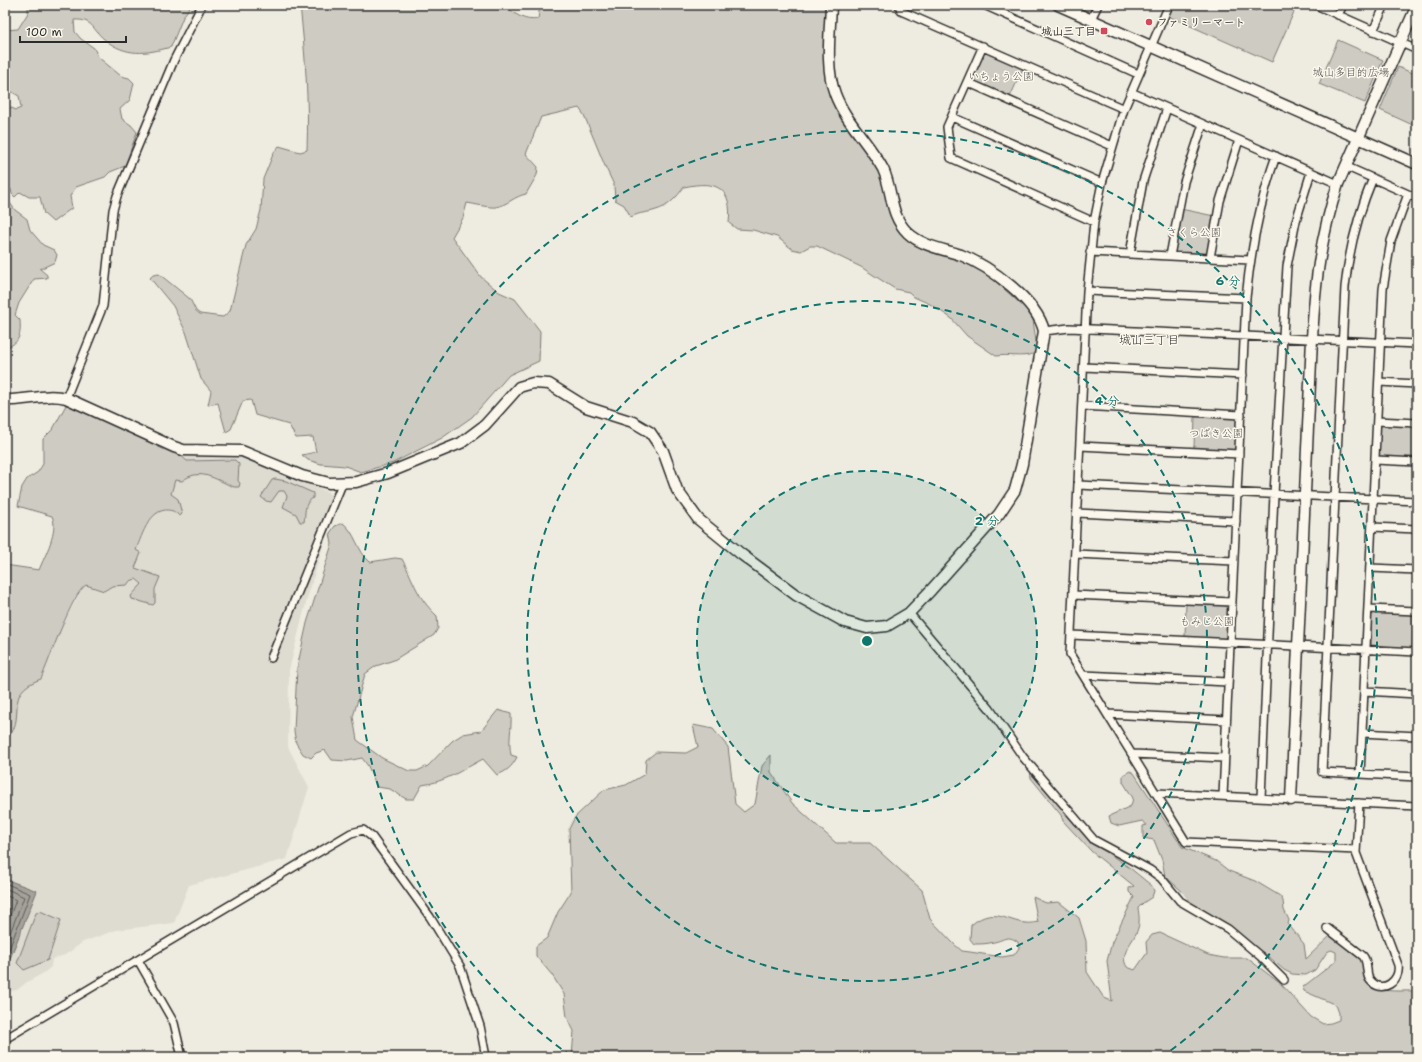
<svg xmlns="http://www.w3.org/2000/svg" width="1422" height="1062" font-family="'Shantell Sans','Klee One',sans-serif">
<rect width="100%" height="100%" fill="#eeebe0"/>
<filter id="ink" filterUnits="userSpaceOnUse"><feTurbulence type="fractalNoise" baseFrequency=".025" numOctaves="2"/><feDisplacementMap in="SourceGraphic" scale="8" xChannelSelector="R" yChannelSelector="G"/><feConvolveMatrix kernelMatrix="1 2 1 2 8 2 1 2 1" color-interpolation-filters="sRGB"/></filter>
<g filter="url(#ink)">
<!-- built -->
<path fill="#dedbd1" d="M237,454l91,38 1,2 13,2 -18,47 -17,56 -18,71 -1,77 21,40 -22,72 -98,26 -15,38 -58,7 -33,12 -18,13 -13,4 -1,8 -9,7 -15,8 -10,8 -12,2v-251l7,-6 4,-13 -2,-20 5,-9 12,-11 52,-95 3,-2 18,6 8,-5h11l12,-7 7,5 -9,10 10,8 4,1 8,-3 -1,-5 4,-15 -23,-12 6,-15 -5,-3 9,-21 10,-16 3,-2h14l5,3 -6,-20 4,-15 7,2 8,-6 7,-2 41,8 1,-17 -4,-4 -48,1 -7,-6z"/>
<!-- green -->
<path fill="#cecbc2" stroke="#7c7b76" d="M28,5h163l-8,12 -12,30c-25,7 -45,10 -67,-8 -12,-10 -11,-20 -30,-19l1,12 6,7 13,9 4,9 23,19 8,2 5,5 -4,17 -10,9 2,10 9,6 6,7 -12,34 -15,6 -5,5 -29,10 -6,9 2,12 -19,14 -9,-8 -4,-17h-11l-9,-5 -5,5 -3,-3 -1,-5 -4,-2 -2,1v-83l11,5 5,-2 -2,-12 -14,-8v-58l13,-1 10,-16z
M300,5h205c9,9 20,17 33,14l2,-14h285l2,66 50,97 7,17 3,18 35,44 49,17 20,13 13,12 21,19 8,12 4,28 -4,6c-12,4 -24,0 -37,2l-29,-20 -16,-18 -21,-14 -16,-7 -5,-5 -14,-3 -34,-22 -44,-21h-7l-9,5 -9,-2 -15,-12 -24,-7 -16,-1 -8,-6c4,-36 -13,-43 -45,-36 -7,10 -16,20 -28,23 -8,3 -16,2 -25,7l-7,-12 -9,-5 -1,-15 -9,-19 -21,-51 -5,-7 -38,9 -15,37 12,13 -1,8 -11,19c-11,2 -19,11 -30,13 -6,1 -22,-3 -29,-4l-4,15 -11,19 29,40 18,15 16,7 25,32 -1,30 -30,14 -37,42 -30,21 -49,25 -32,9 -16,-6 -24,-2 -13,-4 -6,-5 14,-3 -3,-15 -17,1 -7,-13 -34,-10 -4,-15 -8,1 -12,28 -5,3 -8,-29 -10,2 3,-14 -10,-12 -15,-47 -13,-26 -23,-28 3,-3 6,-1 31,25 6,12 4,3 23,3 7,-6 16,-66 10,-16 5,-19 2,-31 11,-27 5,-6 21,6 7,-2c2,-49 -2,-97 -7,-145z
M1172,5h70l14,6 3,-6h38l-25,57 -104,-46z
M1338,40l45,20 -18,43 -46,-19z
M985,52l38,16 -13,29 -37,-16v-3z
M1398,67l19,8v52l-37,-17z
M5,196l10,14 12,9 3,11 13,15 11,5 3,5 -2,7 -15,7 7,6v3l-13,1 -15,24 -4,12 5,5c1,13 0,23 -13,27l-2,-1z
M1181,209l33,7 -7,38 -33,-2z
M66,405l9,1 105,49 7,6 48,-1 4,4 -1,17 2,2 -1,4h-5c-20,-8 -34,-20 -52,-6l-7,-1 -4,14 7,5 4,15 -2,2c-2,-1 -5,-4 -7,-5 -22,-7 -31,24 -37,39l5,3 -6,15 25,9 -5,12v14l-2,2 -21,-6 -1,-3 11,-12 -6,-5 -6,2 -3,4 -15,1 -8,5 -18,-6c-14,8 -37,76 -45,94 -41,14 -11,39 -36,62v-176l34,5c6,-15 20,-39 13,-54l-34,-10 4,-19 5,-8 11,-7 5,-8v-25l10,-10z
M1195,416l42,2 -1,32 -42,-2z
M1382,425l35,1v33l-38,-2 1,-31z
M275,479l11,2 27,12v5c-10,6 -7,14 -9,24h-4l-4,-8 -13,-7 4,-11 -3,-5h-5l-8,11 -5,-1 -5,-4 11,-17z
M343,523c13,10 14,28 27,39l25,-4 7,1c13,24 14,37 35,57l1,12 -4,7 -40,25 -18,6 -11,8 -12,43 4,23 25,18 27,13h8l11,-5 24,-25 11,-7 18,-3 17,-21 13,4c1,15 -3,25 0,41l6,2c-5,10 -10,14 -20,18l-14,-16c-21,11 -38,23 -61,26l-8,14h-8l-16,-10 -13,-2 -9,-21 -6,-8 -15,3 -15,-1 -7,-10 -9,3 -5,5 -8,-4 -7,-11 -2,-12 3,-63 10,-45 25,-79 -2,-11 5,-7z
M1186,603l42,3 -1,31 -3,2 -39,-2z
M1373,612l40,2 -1,35 -41,-3v-32z
M693,725l20,4 15,18 7,57 9,8 11,-8 7,-38 9,-11v17l21,31 44,40h34l52,47 8,29 25,26 7,6 8,1 32,5 12,-2 5,-7 -1,-6c-11,-8 -13,-2 -24,0 -7,2 -13,2 -20,2l-4,-5 1,-14c27,-23 40,4 67,-3l-5,-25 13,6 13,-1 20,16 7,23 1,31 17,26 8,3 -5,-40 5,-19 22,-45 -5,-5v-4l5,-2 -42,-34 -29,-31 -2,-6 -30,-37 -1,-8 63,73 37,25 22,18 2,5 -2,6 -9,6 -5,5c1,7 2,14 0,20 -3,13 -20,25 -11,39l8,3 12,-17 -1,-11 6,-7 8,-2 48,22 16,3h23l34,26 30,33 12,7 8,-1 8,-3v-7l-3,-8 -32,-14 -1,-4 33,-26v-9l-5,-2 -4,2 -12,18 -9,5 -14,-1 -8,-4 -17,-15 -59,-36 -17,-16 -6,-9 -20,-18 -3,-16 -8,-20 -11,-2v-12l4,-1 -5,-4 -23,5 -8,-3 -2,-7 22,-10 2,-8 -10,-16v-7l7,-4 4,2 48,74 34,14 13,10 26,10 25,15 3,5 1,9 5,10 -1,4 16,20 2,15 24,-23 32,21c1,7 1,16 4,22 7,16 36,11 51,12v66h-845l2,-26 -7,-14 -3,-23 -12,-19 -16,-19v-10l11,-8 11,-26 13,-20 -2,-63 6,-12 29,-27 22,-5 19,-11 1,-14 10,-8 30,1 12,-6z
M40,911l21,9 -13,40 -24,10 -7,-7 19,-50z"/>
<!-- water -->
<path fill="#a4a29a" stroke="#74726e" d="M5,879l32,12 -32,80z"/>
<g fill="none" stroke-linecap="round" stroke-linejoin="round">
<!-- shore -->
<path stroke="#5b5b57" stroke-width="1" d="M5,883l25,11 -25,66
M5,888l19,9 -19,49
M5,895l11,5 -11,29"/>
<!-- street casing -->
<g stroke="#2b2b2b" stroke-width="10">
<path id="street" d="M899,5l2,6 223,98
M984,5l154,69
M1169,5l-45,104 -22,74 -8,39 -7,69 -17,363 116,188 170,8
M1316,5l101,45
M1338,15l5,-10
M1091,19l7,-14
M1373,31l12,-26
M983,46l-36,81 4,31 143,64
M967,82l145,64
M1131,92l207,92
M952,117l150,66
M1345,166l72,32
M1373,178c-15,36 -24,71 -28,109l-23,485 95,5
M1090,252l160,8
M1130,254l13,-73 24,-73
M1170,256l14,-74 19,-58
M1210,258l10,-57 19,-61
M1087,291l159,7
M1044,331l25,-3 348,16
M1084,367l159,8
M1379,382l38,2
M66,398l37,-92 10,-96 4,-14 57,-136 28,-55
M1082,406l159,9
M1377,421l40,2
M1080,446l159,8
M1375,460l42,2
M1078,485l339,16
M1077,513l159,8
M1372,527l45,2
M1075,554l159,7
M1370,568l47,2
M1073,595l159,7
M1368,609l49,2
M909,613l81,96 33,48 71,83 56,30 11,8 19,23 48,28 32,27 24,24
M1071,635l346,17
M271,658l71,-174
M1084,675l144,7
M1364,691l53,3
M1108,714l118,6
M1362,733l55,3
M1133,754l91,4
M1360,774l23,-485 8,-48 17,-47
M1157,793l260,13
M1223,796l23,-498c5,-49 13,-95 30,-142
M1261,798l13,-304 13,-228 9,-45 15,-49
M1327,928l36,28c6,7 2,18 7,24 12,15 31,1 28,-15l-42,-112 3,-50
M138,960l36,63 8,34
M5,1039l346,-206 12,-3 9,7 58,80 30,49 20,60 6,31"/>
</g>
<!-- secondary casing -->
<g stroke="#2b2b2b" stroke-width="13">
<path id="secondary" d="M1058,5l359,159
M5,400c20,1 41,-7 61,-2l108,49 9,3 59,1 60,25 27,7 27,-1 32,-9 73,-30 24,-18 34,-38 14,-4 16,1 37,23 47,15 17,10 13,19 14,39 21,29 43,35 55,41 49,27 22,6 20,-2 22,-13 22,-23 68,-76 16,-24 7,-26 22,-133c-7,-31 -55,-65 -83,-76 -18,-6 -39,-9 -53,-22 -19,-18 -15,-43 -25,-64 -14,-26 -38,-48 -48,-75 -10,-27 -5,-61 -4,-89
M1291,800l21,-461c3,-57 8,-100 26,-155l79,-179"/>
</g>
<!-- street -->
<use href="#street" stroke="#fbf7ec" stroke-width="7"/>
<!-- secondary -->
<use href="#secondary" stroke="#fbf7ec" stroke-width="10"/>
</g>
</g>
<!-- distance rings -->
<circle cx="867" cy="641" r="170" fill="#0f766e" fill-opacity=".12"/>
<g fill="none" stroke="#0f766e" stroke-width="2" stroke-dasharray="7 5">
<circle cx="867" cy="641" r="170"/>
<circle cx="867" cy="641" r="340"/>
<path d="M571 1056A510 510 0 1 1 1163 1056"/>
</g>
<!-- markers -->
<g fill="#d1495b" stroke="#fbf7ec" stroke-width="1.5">
<circle cx="1149" cy="22" r="4"/>
<rect x="1100" y="27" width="8" height="8" rx="2"/>
</g>
<g text-anchor="middle" dominant-baseline="central" stroke-width="3" stroke-linejoin="round" paint-order="stroke">
<!-- poi labels -->
<g font-size="11" font-weight="bold" fill="#2b2b2b" stroke="#fbf7ec" text-anchor="start">
<text x="1157" y="22">ファミリーマート</text>
<text x="1096" y="31" text-anchor="end">城山三丁目</text>
</g>
<!-- park labels -->
<g font-size="11" fill="#545351" stroke="#fbf7ec">
<text x="1351" y="72">城山多目的広場</text>
<text x="1001" y="76">いちょう公園</text>
<text x="1194" y="232">さくら公園</text>
<text x="1216" y="433">つばき公園</text>
<text x="1207" y="621">もみじ公園</text>
</g>
<!-- neighbourhood labels -->
<g font-size="12" fill="#2b2b2b" stroke="#fbf7ec">
<text x="1149" y="340">城山三丁目</text>
</g>
</g>
<circle cx="867" cy="641" r="6" fill="#0f766e" stroke="#fbf7ec" stroke-width="2"/>
<g font-size="12" text-anchor="middle" font-weight="bold" fill="#0f766e" stroke="#fbf7ec" stroke-width="3" stroke-linejoin="round" paint-order="stroke">
<text x="1228" y="285">6 分</text>
<text x="1107" y="405">4 分</text>
<text x="987" y="525">2 分</text>
</g>
<!-- margin -->
<rect width="1422" height="1062" fill="none" stroke="#fbf7ec" stroke-width="20"/>
<rect x="10" y="10" width="1402" height="1042" fill="none" stroke="#2b2b2b" stroke-width="1.5" filter="url(#ink)"/>
<!-- scale -->
<path d="M20 36v6h106v-6" fill="none" stroke="#2b2b2b" stroke-width="2"/>
<text x="26" y="36" font-size="12" fill="#2b2b2b" stroke="#fbf7ec" stroke-width="3" paint-order="stroke">100 m</text>
</svg>
